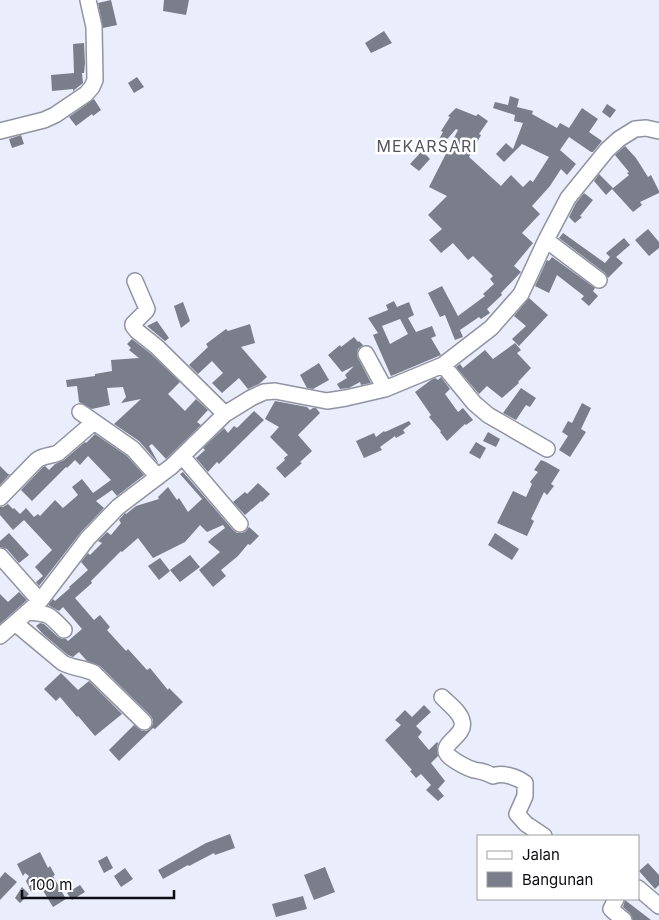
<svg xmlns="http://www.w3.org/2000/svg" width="659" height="920" font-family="Inter,sans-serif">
<rect width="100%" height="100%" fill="#eaedfc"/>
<!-- building -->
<path fill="#7a7d8a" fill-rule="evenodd" d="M111,0l6,25 -14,3 -5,-25z
M164,0h25l-3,15 -23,-4z
M384,31l8,12 -21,10 -6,-10z
M84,43l1,20 -1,10h-2l1,10 -10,8v-2l-21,2 -1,-16 23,-2 -1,-29z
M137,77l7,10 -10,6 -6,-10z
M510,96l9,3 -2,8 16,4 -1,3 25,14 3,-5 9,5 13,-20 16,11 -9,13 13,9 -9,11h-2l-22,-15 -9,13 16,14 -9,11 -6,-6 -11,17 -18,20 8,8 -18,19 11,10 -19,23 7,6 -20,21 1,2 -15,14 3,4 -9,6 -2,-2 -19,13 3,7 -8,3 -10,-25 -5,2 -12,-24 14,-7 16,30 27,-20 -2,-2 11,-10 -4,-5 3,-3 -20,-20 -5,4 -15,-17 -12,10 -12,-13 13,-11 -14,-14 19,-19 -18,-9 29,-57 -2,-1 -20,23 -3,-2 10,-18 -2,-1 9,-14 -2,-1 8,-8 20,8 2,-2 10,7 -9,13 2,1 -12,22 32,29 10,-11 12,12 7,-7 3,2 16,-25 -27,-13 -18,18 -8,-8 10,-11 7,6 10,-26 -9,-2 1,-6 -22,-7 2,-6 13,3z
M94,99l7,11 -8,6 -1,-2 -16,12 -7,-9z
M607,104l9,6 -6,8 -8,-6z
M21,135l3,9 -12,4 -3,-9z
M625,146l11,12 12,19 3,-2 8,16v2l-19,9 2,3 -9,7 -21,-23 17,-14 -2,-2 2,-1 -14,-17z
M422,151l8,8 -11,12 -9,-7z
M599,174l14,14 -7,7 -12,-14z
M584,193l9,7 -13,16 2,1 -7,6 -6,-6 7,-14z
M648,229l11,13v6l-10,8 -14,-16z
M563,233l42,30 5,-6 -4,-4 18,-15 6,7 -14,12 7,6 -15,15 -3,-5 -46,-35z
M552,257l43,31 -2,3 5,5 -9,10 -8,-7 3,-3 -27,-21 -8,18 -14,-7 12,-26 2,1z
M529,298l19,17 -29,31 -7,-7 14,-13 -12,-10z
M394,301l3,6 12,-5 5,13 -6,3 8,14 16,-6 4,10 -5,2 10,17 -50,21 -18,-41 5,-2 -10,-15 20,-8 -2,-5zM400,319l8,15 -18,10 -8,-18z
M183,302l7,19 -9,7 -7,-22z
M157,321l12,17 -4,3 -18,-15z
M250,324l5,19 -14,4 26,30 -8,7 -11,5 -9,-11 -17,15 -10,-10 11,-10 -11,-12 -14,13 -9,-9 19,-18 -2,-3 20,-15 2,2z
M354,337l4,5 1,-1 4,4 -5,4 -1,5 1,4 13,25 -10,2 -1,-3 -11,6 -9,1 -3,-5 10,-6 -2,-3 9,-9 -12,6 -14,-17 12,-10 1,2z
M132,339l19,15 29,28 -12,12 17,17 11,-12 12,11 -11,12 4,3 -35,34 -14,-15 -3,2 10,18 -20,-23 -25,-17 27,-25 -20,4 5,-6 -3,-10 -16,1 3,17 -18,4 -13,-7 -2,-16 -10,1 -1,-7 29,-4v-2l17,-3 -1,-11 28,-2 -10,-8 2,-2 -4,-4z
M515,343l6,7 -4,3 14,15 -13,14 1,1 -17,15 -15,-12 -8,8 -23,-27 4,-3 3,4 22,-18 8,9z
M319,363l10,17 -16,9 -6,-1 -7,-13z
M441,377l9,12 -5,5 13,18 5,-4 10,12 -7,5 -1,-1 -18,17 -7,-9 1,-1 -12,-14 2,-2 -16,-23 16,-12 4,-2 3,2z
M521,388l15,10 -6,9 -4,-2 -10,15 -13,-7z
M275,401l32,6 3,3 3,-2h3l4,5 -22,22 14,16 -12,11 2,1 -17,15 -9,-10 9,-8 -1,-2 4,-3 -18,-18 9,-10 -14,-8z
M582,403l9,5 -10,21 5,3 -16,25 -11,-7 9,-14 -6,-4 6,-11 4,2z
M254,411l10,9 -45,44 -2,-2 -9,10 -12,-14 9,-8 -2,-2 21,-20 4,5 6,-7 3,2z
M409,421l2,3 -8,6 2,3 -9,5 -1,-2 -15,11 2,3 -18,8 -8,-17 18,-8 2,4 8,-6 1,1z
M488,432l12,7 -4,8 -13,-6z
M95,434l32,22 17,19 -27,21 -5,-6 -16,11 8,7 -23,24 -42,54 -3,-4 7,-6 -8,-9 17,-17 -28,-30 -11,10 -13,-15v-8h3l5,-3 5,5 1,-1 6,6 6,-6 8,9 4,-3 2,2 15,-16 8,8 15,-13 -6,-8 10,-8 11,14 18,-13 -23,-24 -8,9 -5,-5 -8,8 -1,-1 -34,34 -11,-11 22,-23 2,-1 4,4 6,-6 9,-4 21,-18 1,1z
M476,442l10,6 -6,11 -11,-6z
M541,460l5,2 14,8 -9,14 3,2 -7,9 -3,-3 -13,27 3,2 -7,15 -30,-13 16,-32 13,6 6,-13 -2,-2 8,-10 -4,-2z
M0,466l8,8h2l-10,11z
M183,472l50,58 4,3h5l4,-2 3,-4 10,9 -9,9 -2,-1 -10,12 -17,14 5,6 -13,11 -14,-17 21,-18 -12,-10 4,-4 13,-10 -2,-3 -16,7 -7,-7 -15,17 -32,16 -15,-20 -16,14 -1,-1 -30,30 1,2 -17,15 19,22 6,-5 10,12 -3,3 19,21 2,-2 19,21 3,-2 18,22 1,-2 14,14 -28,27 -2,-1 -34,33 -10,-11 25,-25 8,6h4l4,-2 3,-5v-4l-2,-4 -51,-50 -13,-5 -8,-9 -6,5 -5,-2 -25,-21 -7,-8 4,-3 4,1 14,13 4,2h4l2,2 14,-12 -19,-22 -4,4 -11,-6 5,-6 2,2 15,-13 -1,-1 19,-17 -7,-8 7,-9 2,2 12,-12 -4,-2 9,-9 4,3 10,-12 -2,-3 6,-7 1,1 10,-8 23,-7 -1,-2 10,-10 9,13 2,-2 9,14 14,-13 -22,-25z
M258,483l12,11 -8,8 -1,-1 -16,14 -12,-13 12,-10 2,2z
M9,533l20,22 -10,8 -12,-14 -7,-2v-6z
M495,533l24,16 -7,11 -24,-15z
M190,555l10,12 -20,15 -10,-12z
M160,558l10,13 -11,9 -11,-14z
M19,592l8,8 -27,24v-30l8,8z
M61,673l17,17 11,-9 33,33 -27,22 -17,-20 -1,1 -17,-20 -4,4 -12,-12z
M424,705l7,7 -15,14 6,6 -4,5 11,13 8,-8 1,1 -1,5 1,8 -7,7 14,18 -7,8 6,7 -6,5 -12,-11 5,-5 -10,-11 -5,4 -6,-7 2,-1 -27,-30 16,-15 -6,-5 10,-10 7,7z
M230,834l5,14 -20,7 -1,-2 -25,13 -1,-1 -25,14 -5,-9 48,-27z
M40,852l8,16 2,-2 5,9 -2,1 13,23 -13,8 -14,-23 -8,8 -5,-11 3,-5 -4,-3 -2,3 -6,-12z
M107,856l6,12 -9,5 -6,-12z
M648,863l11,12v10l-4,4 -16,-18z
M325,867l10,25 -21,8 -10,-25z
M125,868l8,11 -12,8 -7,-11z
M5,872l12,10 -17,18v-22z
M80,885l5,7 -13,8 -5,-7z
M22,887l7,7 -9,9 -5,-5z
M303,896l4,13 -31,8 -4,-13z
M625,900l26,20h-18l-3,-7 -7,-6z"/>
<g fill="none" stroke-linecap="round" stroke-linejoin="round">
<!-- minor casing -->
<g stroke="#9093a1" stroke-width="18">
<path id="minor" d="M0,131l44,-11 11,-5 31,-21 6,-7 3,-7 -1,-53 -6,-27
M546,240l53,40
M135,281l12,28 -1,2 -13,13v2l4,5 20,16 68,67
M366,354l19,35
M443,365l31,38 14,12 59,34
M80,412l53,37 25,28
M182,456l58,68
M0,498l37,-38c7,-5 14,-4 21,-7l36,-31
M0,556l40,45
M27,612c23,2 21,1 37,18
M15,623l48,40c9,5 21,5 31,10l50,49
M0,636l40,-35 48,-63 30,-31 54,-41 53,-52 26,-16 13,-6 11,-1 52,10 19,-3 39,-9 58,-24 48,-37 30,-34 25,-54 22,-42 39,-48 12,-11 16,-10 11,-1 13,3
M442,697c7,7 18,15 20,24 5,16 -27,23 -12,36 6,5 17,11 24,13 10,2 10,1 19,6 9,-4 24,1 32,7v13l-8,18 9,10 18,12
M638,888l21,18
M616,899l-5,10 2,2 11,9"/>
</g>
<!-- minor -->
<use href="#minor" stroke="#fff" stroke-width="15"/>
</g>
<g text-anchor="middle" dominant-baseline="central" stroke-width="5" stroke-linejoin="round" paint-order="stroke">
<!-- quarter labels -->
<g font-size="16" letter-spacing="1" fill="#545663" stroke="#fff">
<text x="427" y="146">MEKARSARI</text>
</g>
</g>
<!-- legend -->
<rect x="477" y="835" width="162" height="65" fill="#ffffff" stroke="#9d9ea0"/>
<rect x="487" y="851" width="25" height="8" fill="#ffffff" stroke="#9d9ea0"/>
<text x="522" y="860" font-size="15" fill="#0b0c11">Jalan</text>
<rect x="487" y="872" width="25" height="15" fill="#7a7d8a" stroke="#9d9ea0"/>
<text x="522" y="885" font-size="15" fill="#0b0c11">Bangunan</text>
<!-- scale -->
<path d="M22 890v8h152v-8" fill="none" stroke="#0b0c11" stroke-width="2.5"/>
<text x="30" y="890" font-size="15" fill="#0b0c11" stroke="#ffffff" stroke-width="4" paint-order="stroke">100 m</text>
</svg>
